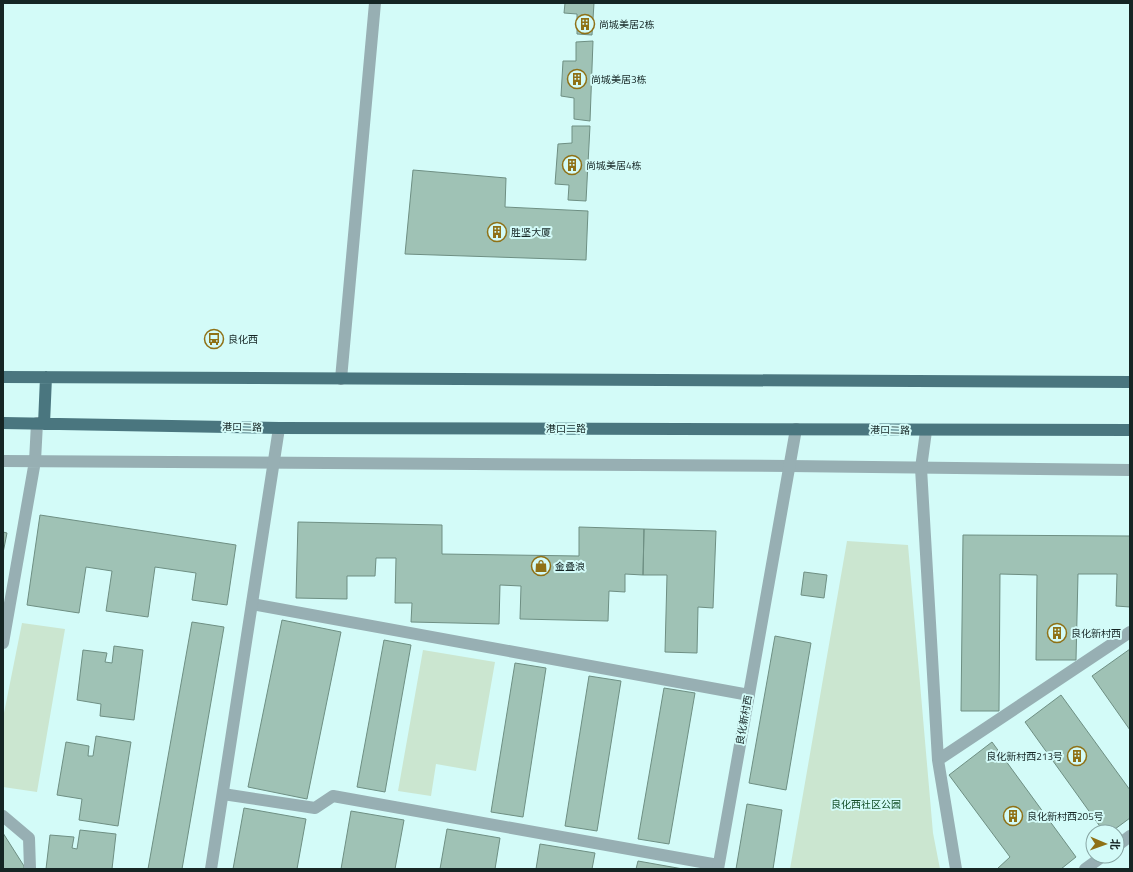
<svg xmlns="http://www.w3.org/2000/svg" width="1133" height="872" font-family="'Titillium Web','Noto Sans SC',sans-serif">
<rect width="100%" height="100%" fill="#d3fbf8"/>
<!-- green -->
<path fill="#cbe6d0" d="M847,541l61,4 25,288 7,36h-150z
M22,623l43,6 -28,163 -34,-5v-69z
M423,650l72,12 -19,109 -40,-7 -5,32 -33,-5z"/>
<!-- building -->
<path fill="#9fc2b5" stroke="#6e8f83" d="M565,3h29l-2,32 -15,-1v-20l-13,-1z
M593,41l-3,80 -16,-2v-21l-13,-2 2,-35h13v-19z
M572,126h18l-4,75 -18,-1 1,-15 -14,-1 3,-40 14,-1z
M413,170l93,8 -1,29 83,4 -2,49 -181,-6z
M40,515l196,30 -9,60 -35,-5 4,-27 -41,-6 -7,50 -42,-6 6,-40 -26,-4 -7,46 -52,-8z
M298,522l144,3v29l137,2v-29l65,2 -1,46 -18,-1v18l-16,-1 -1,30 -88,-2 1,-33 -21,-1 -1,39 -88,-2 1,-19h-17l1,-45h-20l-1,18h-28v23l-51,-1z
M644,529l72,2 -3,77 -15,-1 -1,46 -32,-1 2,-77h-24z
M3,532l4,1 -4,20z
M963,535l167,1v71l-14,-1 1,-32h-39l-2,86h-40l1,-85 -37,-1 -1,137h-38z
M804,572l23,3 -3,23 -23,-3z
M282,620l59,12 -34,167 -59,-12z
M192,622l32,5 -42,242h-34z
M775,636l36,7 -25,147 -37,-7z
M384,640l27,5 -26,147 -28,-5z
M114,646l29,4 -9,70 -34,-4 1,-12 -24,-4 6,-50 24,3 -2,9 7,1z
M1130,649v81l-38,-54z
M515,663l31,5 -23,149 -32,-5z
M589,676l32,5 -24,150 -32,-5z
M664,688l31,5 -26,151 -31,-5z
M1061,695l69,95v28l-19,14h-7l-79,-110z
M96,736l35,6 -13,84 -39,-6 3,-21 -25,-4 9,-53 23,4 -1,10h5z
M992,742l84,115 -15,12h-64l13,-12 -61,-82z
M747,804l35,6 -9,59h-37z
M244,808l62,11 -9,50h-64z
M351,811l53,9 -9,49h-54z
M447,829l53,9 -5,31h-55z
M80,830l36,4 -4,35h-66l4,-34 24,2 -2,11 5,1z
M3,833l21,33v3h-21z
M540,844l55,9 -3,16h-56z
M638,861l45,8h-47z"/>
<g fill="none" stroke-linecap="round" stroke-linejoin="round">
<!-- lane -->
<path stroke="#97afb3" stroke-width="12" d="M3,461l786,5 341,4
M252,604l497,91
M3,643l32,-182 2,-38
M223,794l92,14 18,-12 385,69
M3,816l26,22 1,31"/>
<!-- street -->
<path stroke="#97afb3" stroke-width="12" d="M341,379l34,-376
M926,431l-5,37 17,292 18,109
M938,760l192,-128
M1117,846l13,-10
M211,869l68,-441
M718,869l78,-440
M1085,869l18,-13"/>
<!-- primary -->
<path stroke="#4a767f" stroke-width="12" d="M3,377l1127,5
M3,423l276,5 851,2
M44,424l2,-47"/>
</g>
<!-- icons -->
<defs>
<g id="building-ring" transform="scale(1)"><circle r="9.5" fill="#d3fbf8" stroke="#8f7116" stroke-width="1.5"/><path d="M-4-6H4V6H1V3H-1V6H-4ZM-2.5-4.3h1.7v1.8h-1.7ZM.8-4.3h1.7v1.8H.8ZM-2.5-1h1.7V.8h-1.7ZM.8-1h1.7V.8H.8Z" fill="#8f7116"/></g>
<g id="bus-ring" transform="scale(1)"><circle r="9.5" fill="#d3fbf8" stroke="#8f7116" stroke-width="1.5"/><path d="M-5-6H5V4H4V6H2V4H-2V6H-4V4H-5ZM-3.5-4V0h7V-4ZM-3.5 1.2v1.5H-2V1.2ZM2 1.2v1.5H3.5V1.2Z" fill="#8f7116"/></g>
<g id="shop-ring" transform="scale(1)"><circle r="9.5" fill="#d3fbf8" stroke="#8f7116" stroke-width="1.5"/><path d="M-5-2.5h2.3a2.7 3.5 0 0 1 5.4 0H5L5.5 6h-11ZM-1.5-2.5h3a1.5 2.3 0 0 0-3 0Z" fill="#8f7116"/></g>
</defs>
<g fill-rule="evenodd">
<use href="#building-ring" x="585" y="24"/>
<use href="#building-ring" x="577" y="79"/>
<use href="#building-ring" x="572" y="165"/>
<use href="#building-ring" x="497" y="232"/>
<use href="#bus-ring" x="214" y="339"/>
<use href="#shop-ring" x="541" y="566"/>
<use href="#building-ring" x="1057" y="633"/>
<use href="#building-ring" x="1077" y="756"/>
<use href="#building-ring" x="1013" y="816"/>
</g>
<g text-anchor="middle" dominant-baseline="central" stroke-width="4" stroke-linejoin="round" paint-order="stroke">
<!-- poi labels -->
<g font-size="10" fill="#152524" stroke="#d3fbf8" text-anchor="start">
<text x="599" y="24">尚城美居2栋</text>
<text x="591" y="79">尚城美居3栋</text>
<text x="586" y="165">尚城美居4栋</text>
<text x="511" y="232">胜坚大厦</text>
<text x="228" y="339">良化西</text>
<text x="555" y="566">金叠浪</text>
<text x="1071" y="633">良化新村西</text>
<text x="1063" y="756" text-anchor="end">良化新村西213号</text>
<text x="1027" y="816">良化新村西205号</text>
</g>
<!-- street labels -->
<g font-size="10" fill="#152524" stroke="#d3fbf8">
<text transform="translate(242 427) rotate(1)">港口二路</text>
<text x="566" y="428">港口二路</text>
<text transform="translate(890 430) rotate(1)">港口二路</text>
<text transform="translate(744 720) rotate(-80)">良化新村西</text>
</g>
<!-- park labels -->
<g font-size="10" fill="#104c25" stroke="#d3fbf8">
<text x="866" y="804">良化西社区公园</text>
</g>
</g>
<!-- border -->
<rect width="1133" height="872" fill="none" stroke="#152524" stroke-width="8"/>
<!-- north arrow -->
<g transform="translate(1105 844) rotate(92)"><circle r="19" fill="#d3fbf8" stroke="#87a5a3"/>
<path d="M0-3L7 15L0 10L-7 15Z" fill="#8f7116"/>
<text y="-6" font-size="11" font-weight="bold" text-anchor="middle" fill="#152524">北</text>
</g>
</svg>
